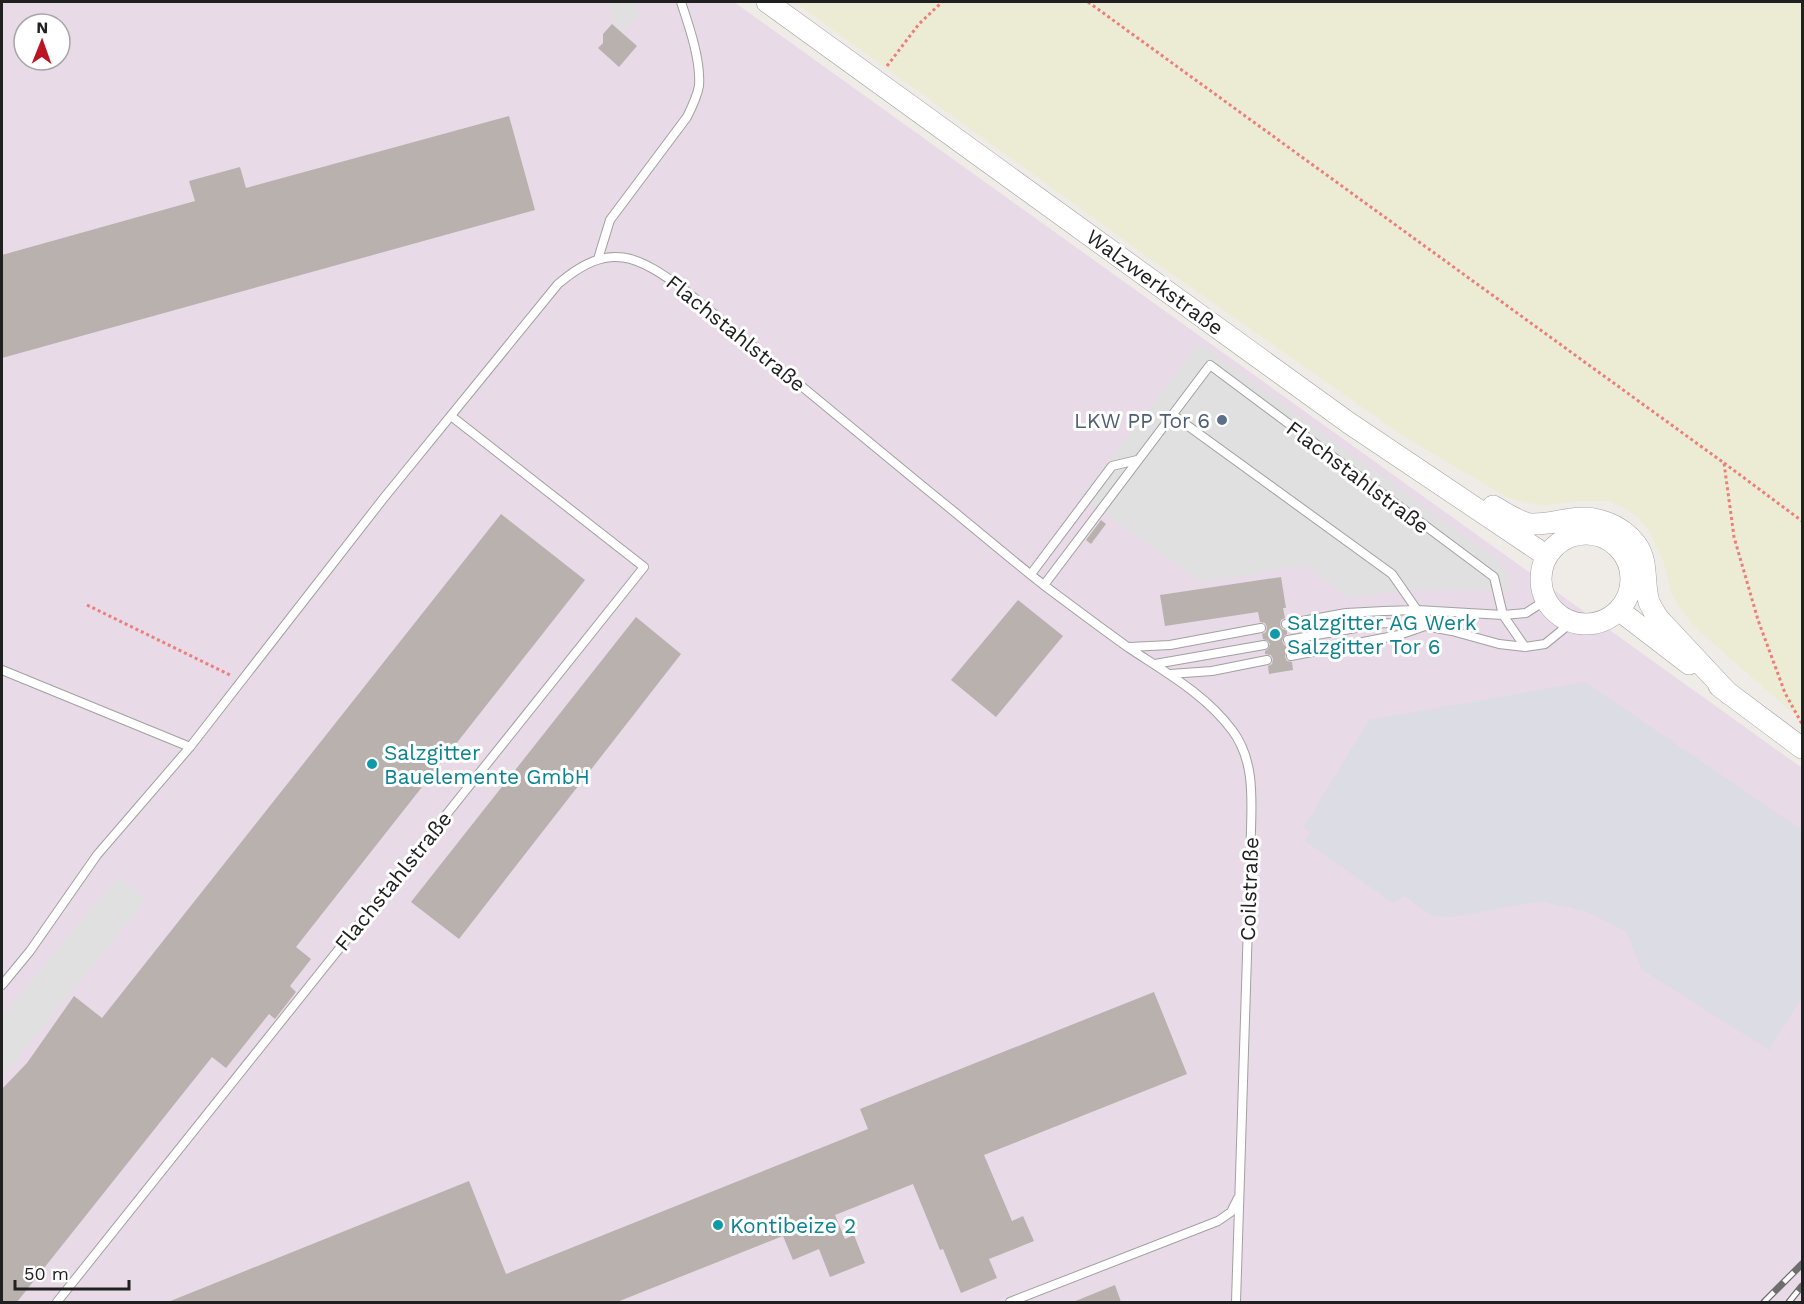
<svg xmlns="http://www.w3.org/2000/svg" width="1804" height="1304" font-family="'Work Sans',sans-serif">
<rect width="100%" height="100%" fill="#efece7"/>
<!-- industrial -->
<path fill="#e8dae6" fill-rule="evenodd" d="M2,2h732l1068,766v534h-1800zM24,24h36v36h-36z"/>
<!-- farmland -->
<path fill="#ececd5" d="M794,2h1008v719l-110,-96 -20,-29 -8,-32 -14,-32 -15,-17 -24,-14h-35l-34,5 -34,-8 -105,-62 -254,-178z"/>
<!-- parking -->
<path fill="#e0e0e0" d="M608,2h28l4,14 -18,15 -9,-8z
M1199,343l302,219 5,10 5,18 -117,1 -45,7 -44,-32 -104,17 -119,-87z
M118,877l28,23 -144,177v-61z"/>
<!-- plaza -->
<path fill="#dcdce5" d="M1585,682l217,148v167l-33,53 -128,-81 -14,-37 -39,-20 -47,-11 -90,16 -19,-1 -28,-20 -11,7 -87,-61 4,-9 -6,-6 65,-107z"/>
<!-- building -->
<path fill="#b9b1ad" d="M612,24l25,22 -18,21 -21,-19 5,-5v-9z
M509,116l26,94 -533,148v-103l193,-54 -6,-20 51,-14 6,21z
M501,514l84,66 -289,367 15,12 -21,27 6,6 -21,27 -6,-5 -43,54 -14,-11 -195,245h-15v-213l25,-26 47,-67 28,22z
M1101,520l5,4 -15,20 -5,-4z
M1281,577l5,31h-3l2,10 -4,2 -1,5 2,4 5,1v4l-3,2 -2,5 2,4 5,1 1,4 -4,2 -1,5 2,4 5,1 1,8 -24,4 -1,-8 4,-2 1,-5 -2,-4 -6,-1v-3l3,-2 2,-5 -2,-3 -5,-2 -1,-5 4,-2 1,-5 -2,-4 -5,-1 -2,-10 -93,14 -5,-31z
M1018,600l45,36 -67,81 -45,-37z
M636,617l45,37 -222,285 -48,-37z
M1154,992l33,82 -203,81 28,66 11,-5 11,25 -45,18 8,19 -36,15 -18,-44 -3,1 -27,-66 -78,31 10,24 9,-4 11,28 -35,14 -11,-28 -26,11 -10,-24 -166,66h-449l301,-121 37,93 362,-145 -8,-20z
M1115,1285l6,17h-48z"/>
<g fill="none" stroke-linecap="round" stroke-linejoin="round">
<!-- service casing -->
<g stroke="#a1a1a1" stroke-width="10">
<path id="service" d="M598,259l12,-39 77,-103c5,-10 10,-20 12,-31 2,-26 -10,-60 -18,-84
M1173,415l219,159 25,36 8,16
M1031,574l81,-108 25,-6
M1044,585l166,-220 284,212 9,38 22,32
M1286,624l60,-11 38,-2 33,-1 86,5 23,-2 20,-13
M1288,640l96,-17 38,3
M1129,647l41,-2 91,-17
M1291,656l108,-21 26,-9 27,5 47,13 26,3 20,-3 27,-22
M1155,664l109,-19
M2,670l188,77
M1170,674l42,-3 55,-11
M2,985l28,-34 67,-96 93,-108 193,-248 175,-215c52,-44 79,-29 128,7 80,66 160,131 239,197 40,32 79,66 120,98 28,21 56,42 84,62 36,24 76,46 103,82 22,29 20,66 19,100l-15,472
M57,1302l587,-735 -193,-151
M1010,1302l208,-81 13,-9 7,-14"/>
</g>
<!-- tertiary casing -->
<g stroke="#a1a1a1" stroke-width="22">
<path id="tertiary" d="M767,2l582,421 198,133
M1493,506c11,6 25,16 37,18 15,1 27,-3 41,-5 24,-4 50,5 65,25 13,17 7,39 13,58 2,5 6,11 9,16l71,76
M1541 579a45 45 0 1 1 90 0a45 45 0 1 1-90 0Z
M1620,611l69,53
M1719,686l83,62"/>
</g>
<!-- path -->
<path stroke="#ec7e7c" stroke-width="3" stroke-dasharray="3 3" stroke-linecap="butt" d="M1088,2l636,461 10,74 24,83 27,73 17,31
M887,66l32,-42 23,-22
M1724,463l78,58
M87,605l145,71"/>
<!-- service -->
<use href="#service" stroke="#fff" stroke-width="8"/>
<!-- tertiary -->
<use href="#tertiary" stroke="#fff" stroke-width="21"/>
<!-- rail casing -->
<g stroke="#6e6e6e" stroke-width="7">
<path id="rail" d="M1764,1302l38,-38
M1789,1302l13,-16"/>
</g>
<!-- rail -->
<use href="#rail" stroke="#fff" stroke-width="4.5" stroke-dasharray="14" stroke-linecap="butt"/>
</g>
<!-- markers -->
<circle fill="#5c6f8a" stroke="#fff" stroke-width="2" cx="1222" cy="420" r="6"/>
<g fill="#0f9aa8" stroke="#fff" stroke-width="2">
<circle cx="1275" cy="634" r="6"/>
<circle cx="372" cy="764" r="6"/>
<circle cx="718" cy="1225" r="6"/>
</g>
<g text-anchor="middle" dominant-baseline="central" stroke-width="6" stroke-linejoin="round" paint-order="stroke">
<!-- street labels -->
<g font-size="21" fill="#202020" stroke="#fff">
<text transform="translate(1155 282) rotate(36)">Walzwerkstraße</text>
<text transform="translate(736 333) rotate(39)">Flachstahlstraße</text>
<text transform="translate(1358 477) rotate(37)">Flachstahlstraße</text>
<text transform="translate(393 881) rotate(-51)">Flachstahlstraße</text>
<text transform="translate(1249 889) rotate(-88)">Coilstraße</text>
</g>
<!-- service labels -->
<g font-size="21" fill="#4e5e75" stroke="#fff" text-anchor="end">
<text x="1210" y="420">LKW PP Tor 6</text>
</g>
<!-- culture labels -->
<g font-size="21" fill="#0d838f" stroke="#fff" text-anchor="start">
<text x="1287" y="622">Salzgitter AG Werk<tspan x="1287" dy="24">Salzgitter Tor 6</tspan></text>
<text x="384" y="752">Salzgitter<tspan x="384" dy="24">Bauelemente GmbH</tspan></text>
<text x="730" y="1225">Kontibeize 2</text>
</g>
</g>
<!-- border -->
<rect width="1804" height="1304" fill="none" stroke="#202020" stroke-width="6"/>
<!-- north arrow -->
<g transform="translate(42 42) rotate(1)"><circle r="28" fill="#ffffff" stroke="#a6a6a6" stroke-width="1.5"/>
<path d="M0-4.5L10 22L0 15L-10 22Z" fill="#bb1523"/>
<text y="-9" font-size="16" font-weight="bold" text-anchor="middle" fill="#202020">N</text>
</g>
<!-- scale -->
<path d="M15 1280v9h114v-9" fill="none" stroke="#202020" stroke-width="3"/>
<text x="24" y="1280" font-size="18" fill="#202020" stroke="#ffffff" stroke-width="4.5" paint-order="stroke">50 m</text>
</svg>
